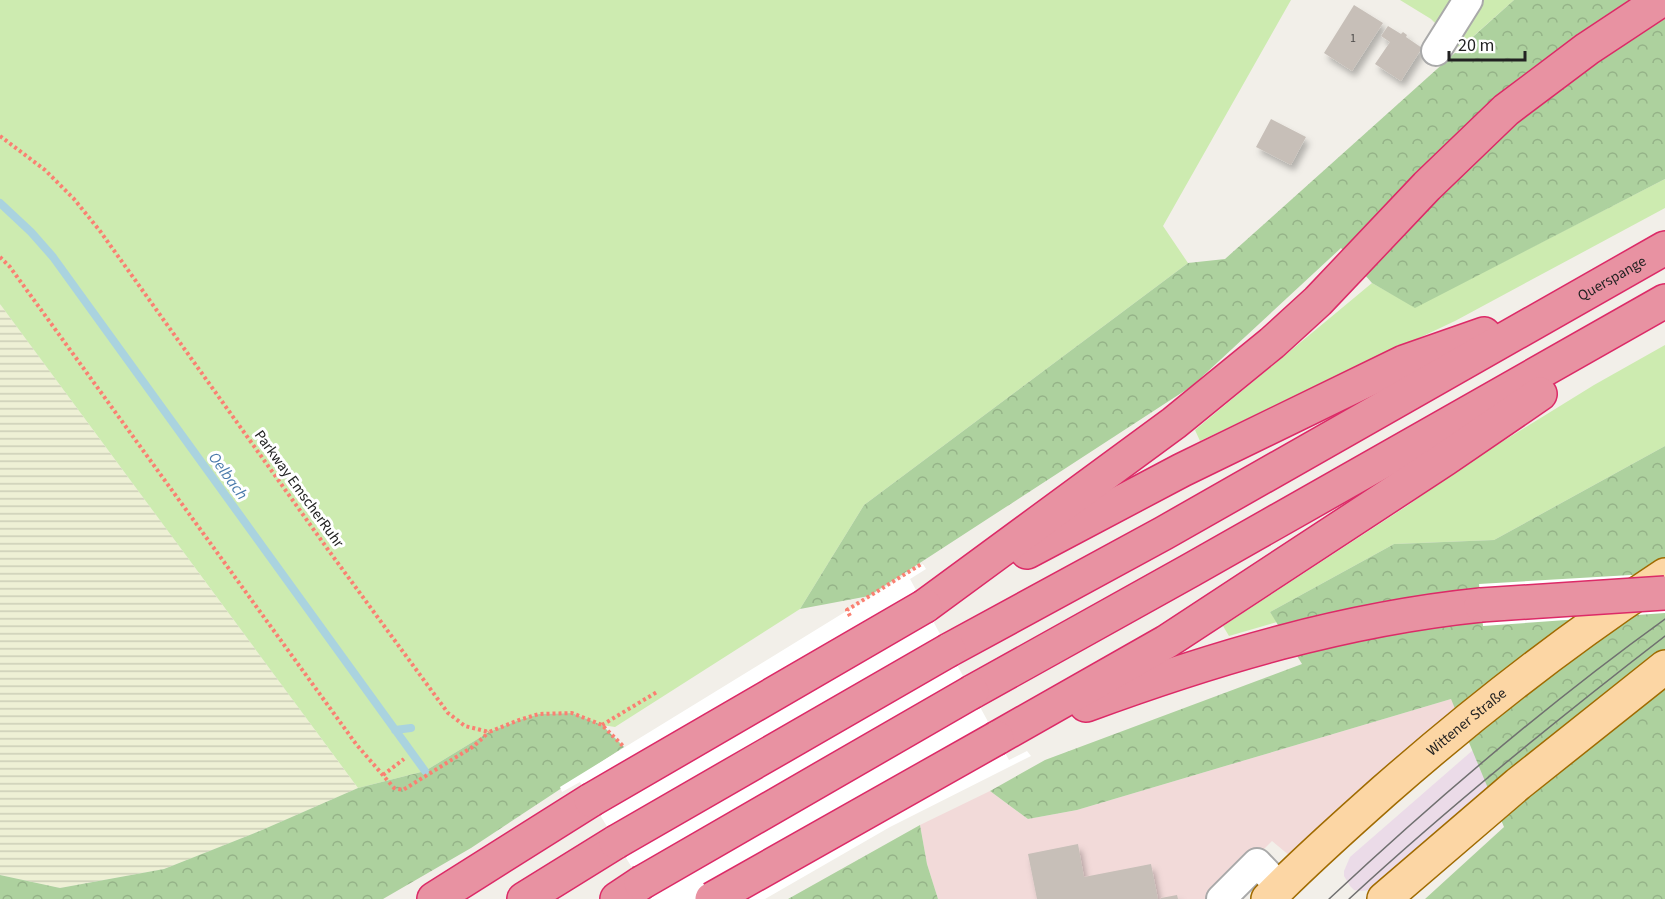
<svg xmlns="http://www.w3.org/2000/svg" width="1665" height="899" font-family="'Source Sans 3',sans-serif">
<defs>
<pattern id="farmland-rules" width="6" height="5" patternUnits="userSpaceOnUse" patternTransform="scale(1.5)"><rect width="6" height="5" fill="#eef0d5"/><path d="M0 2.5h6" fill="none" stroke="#ccceb7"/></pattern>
<pattern id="forest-crowns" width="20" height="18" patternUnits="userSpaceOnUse" patternTransform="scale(1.5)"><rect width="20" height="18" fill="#add19e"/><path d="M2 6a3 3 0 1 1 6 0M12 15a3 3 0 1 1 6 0" fill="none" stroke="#95b388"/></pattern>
<filter id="shadow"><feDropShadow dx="3.5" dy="6" stdDeviation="3" flood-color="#0004"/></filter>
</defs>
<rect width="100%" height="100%" fill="#f2efe9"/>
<!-- commercial -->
<path fill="#f2dad9" d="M1451,699l5,10 -166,147 -18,-15 -58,58h-276l-11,-35 -7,-39 70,-34 38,28 49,-9z"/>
<!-- industrial -->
<path fill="#ebdbe8" d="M1665,648l-293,242 -12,1 -6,-1 -4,-4 -6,-10v-5l6,-14 146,-127z"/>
<!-- farmland -->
<path fill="url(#farmland-rules)" d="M0,304l358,484 -96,42 -98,39 -104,19 -60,-13z"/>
<!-- grass -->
<path fill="#cdebb0" d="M0,0h1291l-128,226 25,37 -324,242 -64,104 -185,118 -13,-2 -30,-12 -33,1 -20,6 -30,12 -64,39 -67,17 -358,-484z
M1400,0h114l-54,48 -29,-29z
M1665,179v29l-210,113 -255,120 -5,-11 177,-147 43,24z
M1665,345v101l-171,94 -100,4 -124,68 7,10 -48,14 -6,-10 184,-120 54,-39 133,-82z"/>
<!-- forest -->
<path fill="url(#forest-crowns)" d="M1514,0h151v179l-250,129 -43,-25 -31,-35 -149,138 -323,210 -69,13 64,-104 324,-242 37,-4z
M1665,446v453h-240l79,-72 -53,-128 -374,111 -49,9 -38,-28 55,-31 257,-96 -32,-52 124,-68 100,-4z
M572,713l30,12 22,22 -153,101 -88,51h-383v-24l60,13 104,-19 98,-39 96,-42 67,-17 64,-39 30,-12 20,-6z
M920,825l7,39 11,35h-150z"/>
<!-- pier -->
<path fill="#fff" d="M923,564l3,5 -16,10 99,181 18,-9 4,5 -141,71 -125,72h-114l-71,-117 -18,10 -2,-5z
M1665,573v40l-182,13 -4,-42z"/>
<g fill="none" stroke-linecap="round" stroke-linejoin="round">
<!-- stream -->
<path stroke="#aad3df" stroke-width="8" d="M0,203l31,29 22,25 372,514
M395,730l16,-2"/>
</g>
<!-- building -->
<path fill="#c7bfb8" filter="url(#shadow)" d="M1354,5l29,18 -31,48 -28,-18z
M1388,26l13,8 2,-2 4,3 -1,2 16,11 -21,33 -26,-17 15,-22 -9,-6z
M1271,119l35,18 -15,28 -35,-18z
M1078,844l6,33 67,-13 7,35h-121l-9,-45z
M1177,895l1,4h-17v-1z"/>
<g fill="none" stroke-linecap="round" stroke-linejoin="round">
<!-- minor casing -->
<g stroke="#a9a9a9" stroke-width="32">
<path id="minor" d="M1436,51l32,-51
M1221,899l36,-36 23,24"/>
</g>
<!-- major casing -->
<g stroke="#a06b00" stroke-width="36">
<g id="major">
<path id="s1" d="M1268,899c37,-38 77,-73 116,-108 89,-78 182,-151 281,-216"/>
<path d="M1384,899l134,-115 147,-117"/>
</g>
</g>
<!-- highway casing -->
<g stroke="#dc2a67" stroke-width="36">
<g id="highway">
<path d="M1027,552l155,-82 222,-108 80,-28"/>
<path d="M925,606l249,-183 98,-80 46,-42 109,-115 79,-76 81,-61 74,-49"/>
<path id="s2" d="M949,650l215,-117 501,-285"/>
<path d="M972,692l219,-122 474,-269"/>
<path d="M1086,705c128,-47 258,-86 395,-100"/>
<path d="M997,738l169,-96 279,-183 95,-65"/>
<path d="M434,899l157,-99"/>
<path d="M524,899l92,-57"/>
<path d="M617,899l24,-16"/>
</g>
</g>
<!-- path -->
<path stroke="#fa8072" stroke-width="4" stroke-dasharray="3 3" stroke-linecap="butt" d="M0,136l45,34 29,29 26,32 229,320 119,162 17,13 24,6 30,-12 20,-6 33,-1 30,12 22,22
M0,257l10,10 346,477 38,44 9,2 71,-44 15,-14
M850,616l-3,-6 76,-47
M602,725l55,-33
M383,775l21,-16"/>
<!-- minor -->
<use href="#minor" stroke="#fff" stroke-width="28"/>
<!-- major -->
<use href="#major" stroke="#fcd6a4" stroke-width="33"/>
<!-- highway -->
<use href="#highway" stroke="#e892a2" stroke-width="33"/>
<!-- tram -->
<path stroke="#707070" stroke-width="1.5" d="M1329,899c106,-99 218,-195 336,-280
M1349,899c101,-93 207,-179 316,-263"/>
<!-- highway-bridge casing -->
<g stroke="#dc2a67" stroke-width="36" stroke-linecap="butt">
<path id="highway-bridge" d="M1481,605l184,-12
M591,800l334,-194
M616,842l333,-192
M641,883l331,-191
M712,899l285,-161"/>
</g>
<!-- highway-bridge -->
<use href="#highway-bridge" stroke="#e892a2" stroke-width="33"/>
</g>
<g text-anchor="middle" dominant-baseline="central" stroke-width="6" stroke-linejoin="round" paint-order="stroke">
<!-- number labels -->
<g font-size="12" fill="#4b4948">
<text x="1353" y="38">1</text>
</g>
<!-- street labels -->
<g font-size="15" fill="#222" stroke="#fff">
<text stroke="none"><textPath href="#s2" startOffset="760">Querspange</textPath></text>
<text transform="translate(299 489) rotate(54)">Parkway EmscherRuhr</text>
<text stroke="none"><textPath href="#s1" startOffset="266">Wittener Straße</textPath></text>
</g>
<!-- water labels -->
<g font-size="16" font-style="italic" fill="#4a7aab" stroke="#fff">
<text transform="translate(228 476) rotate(54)">Oelbach</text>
</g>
</g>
<!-- scale -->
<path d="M1449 51v9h76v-9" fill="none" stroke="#222222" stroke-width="3"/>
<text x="1458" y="51" font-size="18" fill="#222222" stroke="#ffffff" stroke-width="4.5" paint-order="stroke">20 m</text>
</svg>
